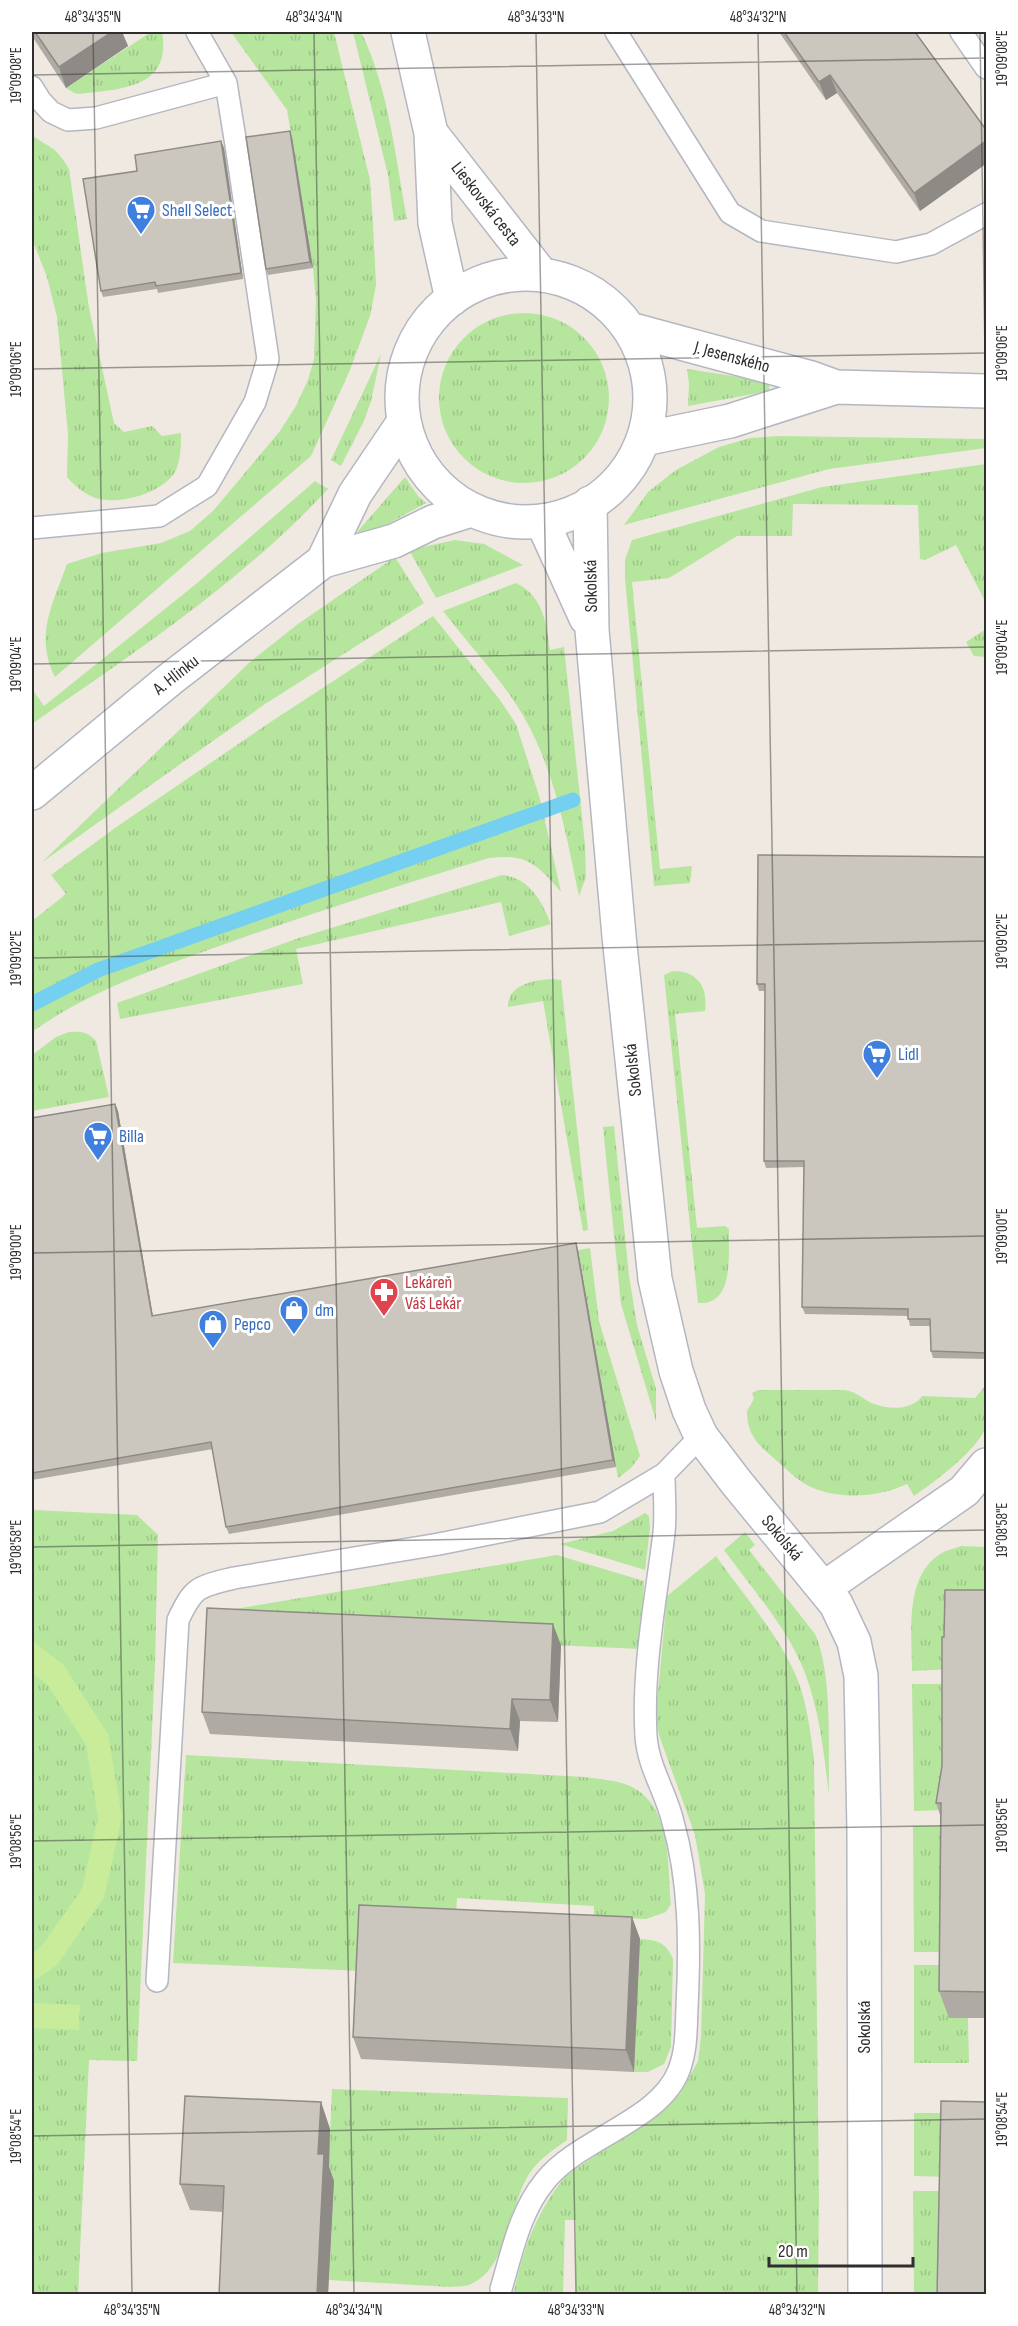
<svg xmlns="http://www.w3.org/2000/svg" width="1018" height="2326" font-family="'Sofia Sans Condensed',sans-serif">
<defs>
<pattern id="grass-tufts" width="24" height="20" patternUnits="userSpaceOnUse" patternTransform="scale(1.5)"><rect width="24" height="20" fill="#b6e59e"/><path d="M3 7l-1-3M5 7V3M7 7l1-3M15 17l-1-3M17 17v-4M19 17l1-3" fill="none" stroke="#9dc588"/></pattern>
</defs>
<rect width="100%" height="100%" fill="#efe9e1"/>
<!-- grass -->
<path fill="url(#grass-tufts)" d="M151,32h11c10,57 -42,57 -82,62l-6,-1 -8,-5z
M231,32h103l36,148 3,44 3,61 -6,31 -20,54 -39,86 -256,221c-21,-42 -2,-73 12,-113l35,-11 59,-10 29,-12 23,-20 67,-80 16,-25 12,-26 6,-21 2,-58 -3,-33 -26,-158z
M353,32h8c28,57 34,124 46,187l-13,2 -6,-46z
M32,135c20,15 23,10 37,34l20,139 25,115 10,9 28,-6 10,10 19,-3c0,12 0,25 -5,37 -11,23 -60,37 -83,27 -10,-4 -19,-12 -26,-20l1,-43 -11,-117 -10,-40 -15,-38z
M439 398a85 85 0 1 1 170 0a85 85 0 1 1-170 0Z
M381,354l-10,47 -7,20 -23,45 -10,-6z
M687,369l79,12 3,3v7l-81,15 1,-22z
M778,436l208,3v9l-157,21 -205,56 24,-33 28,-22 43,-23 31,-9z
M986,464v139l-30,-58 -31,15 -5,-1 -2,-54 -125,-1 -1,32h-55l-68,42 -37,4 28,287 32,-3 -2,17 -36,3 -29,-307v-19l7,-20 190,-53z
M405,477l13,19 8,7 -64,35 -4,-2v-5z
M315,481l13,8c-87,94 -192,162 -296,235v-35l12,17 152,-122z
M455,540l29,4 39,21 -87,33 -27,-48z
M395,557l29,46 -159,101 -224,159 209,-201 48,-38z
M516,583c28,14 30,40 34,67l14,-3 21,198 1,32 -7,19c-14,-67 -26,-137 -65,-195 -21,-31 -48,-60 -71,-90z
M433,616l67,84 16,24 24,75 21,93c-23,-27 -34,-39 -72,-34 -89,27 -177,55 -264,86 -67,24 -135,46 -193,88v-111l34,-27 -15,-19 64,-47 157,-107z
M986,629v28l-12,-1 -8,-14z
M502,875c28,3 39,25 49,49l-42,12 -8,-34 -205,47 7,35 -183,35 -3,-16 182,-65z
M673,971c25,0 35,16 32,40l-30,3 22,214 28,-2 4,3c-1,25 6,77 -31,74l-34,-328z
M553,979l8,1 27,250 -5,1 -40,-230 -35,6c0,-23 26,-27 45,-28z
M69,1032c12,-1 19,0 27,9l13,56 -77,14v-56l24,-18z
M614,1126l15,150 8,49 19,64v32l-35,-117 -18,-177z
M590,1248l9,73 41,135 -9,12 -13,10 -40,-228z
M986,1359c0,19 4,49 0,66 -4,22 -53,58 -72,71l-7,-12c-28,13 -64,16 -94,4 -14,-6 -26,-18 -37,-28 -18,-15 -29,-25 -29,-49l7,-12 -2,-6 6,-3h86c14,2 18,9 30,14 15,6 39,6 48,-8l53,2 11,-13z
M32,1510l105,5 21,20 -3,130 -18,396 -48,-1 -11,234h-46z
M645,1513l4,3 1,12 -5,42 -85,-26 53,-13z
M745,1532l10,13 -6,5 66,84c18,39 13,117 14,161 -5,-40 -9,-83 -24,-122 -17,-45 -53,-84 -81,-123z
M961,1546l25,1v70l-35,52 -39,2c0,-37 -8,-94 28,-117 6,-4 14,-5 21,-8z
M557,1555l87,26 -3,68 -426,-19 14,-20z
M716,1556c26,37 62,78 80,120 11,26 14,54 18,82l5,437 -1,99h-242v-74h-11l-2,74h-33l-16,-2c10,-45 22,-80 52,-116l97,-68 17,-14 18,-33 3,-24 4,-143 -10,-59 -36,-100 -3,-20 11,-119z
M912,1684h39l-2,126 -35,1z
M186,1755l398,22c16,2 32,3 46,9 43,20 37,78 41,118l-5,8 -20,7 -52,-2v-11l-137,-8 -2,32 -91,41 -191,-8z
M913,1826h36l-1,126h-34z
M640,1939c17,1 26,3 33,20l-2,88 -7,17 -16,8h-14z
M914,1965h34l20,53 1,45h-55z
M332,2089l236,9 -1,42c-14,10 -28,19 -38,34 -20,31 -20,95 -60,111 -5,2 -13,1 -19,2l-121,-7 5,-99 -6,-1z
M914,2113h72l-38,64 -34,-1z
M913,2191h35l-2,101h-32z"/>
<!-- pitch -->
<path fill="#c9ec9a" d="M32,1641l31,23 45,70 14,83 -18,81 -48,68 -24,16v-29l8,-5 42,-59 16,-72 -12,-72 -39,-61 -15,-11z
M32,2003l48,2 -1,25 -47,-2z"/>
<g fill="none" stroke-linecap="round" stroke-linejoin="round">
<!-- stream -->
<path stroke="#75cff0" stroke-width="15" d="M32,1004l66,-34 475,-170"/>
<!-- lane casing -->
<g stroke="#b4b7c1" stroke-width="24">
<path id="lane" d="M616,32l114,181 31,18 135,21 35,-8 55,-30
M961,32l25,36
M32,87l8,13 11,12 17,8 28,-2 130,-35
M32,528l127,-12 48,-30 48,-84 13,-43 -32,-214 -10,-62 -29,-51
M157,1981l21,-361c16,-34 20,-33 56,-42l205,-34 161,-32 64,-38 37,-38
M501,2289c11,-37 19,-78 44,-108 34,-43 115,-60 134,-111 8,-21 7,-42 8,-63 3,-62 3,-125 -14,-185 -7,-30 -25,-55 -27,-86 -4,-68 10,-137 18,-203 2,-20 0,-40 0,-59"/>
</g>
<!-- street casing -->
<g stroke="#b4b7c1" stroke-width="36">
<path id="street" d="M590,503l2,127 27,306 36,343 21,92 13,39 12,26 35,46 100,122 18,38 7,34 3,155 1,463
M542,521l44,97
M323,561l32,-67 48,-71
M32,793l137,-113 154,-119 71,-20 39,-19 38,-12
M824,1588l140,-97 22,-26"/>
</g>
<!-- secondary casing -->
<g stroke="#b4b7c1" stroke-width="36">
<path id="secondary" d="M408,32l23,101 4,90 17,76
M431,133l110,141
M402 398a124 124 0 1 1 248 0a124 124 0 1 1-248 0Z
M629,329l182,49 25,9 150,4
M644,439l86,-18 106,-34"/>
</g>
<!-- lane -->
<use href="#lane" stroke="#fff" stroke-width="21"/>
<!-- street -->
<use href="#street" stroke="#fff" stroke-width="33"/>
<!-- secondary -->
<use href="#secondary" stroke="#fff" stroke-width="33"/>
</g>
<!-- wall -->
<path fill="#afaba4" d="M32,32h90l6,14 -62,42 -34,-52z
M779,32h136l72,99v32l-67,48 -83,-118 -11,7z
M292,137l21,131 -45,7 -2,-6z
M221,141l3,7 19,131 -85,14 -1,-4 -54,8 -2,-6 36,-120z
M987,857v502l-54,-1 -2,-7 -1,-25h-20l-2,-10 -103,-2 -3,-7 2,-140 -38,1 -2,-7 1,-170h-6l-2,-7z
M115,1104l3,7 35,205 425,-66 38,217 -387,67 -3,-7 -13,-78 -181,31v-362z
M987,1590v428h-38l-10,-27 1,-176 -4,-12 6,-37 2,-129z
M561,1645l-3,77 -38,-1 -2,30 -308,-17 -8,-22z
M632,1917l8,22 -6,133 -273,-13 -8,-22z
M321,2102l9,27 -1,38 5,14 -6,114h-109l4,-83 -33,-2 -10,-26z"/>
<!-- shaded-wall -->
<path fill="#8e8b86" d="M112,32h10l6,14 -62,42 -7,-21z
M830,75l7,18 -11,7 -7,-18z
M290,131l2,6 21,131 -3,-6z
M987,140v23l-67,48 -6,-18z
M221,141l3,7 19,131 -2,-6z
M115,1104l3,7 36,212 -2,-7z
M576,1243l2,7 38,217 -3,-7z
M553,1624l8,21 -3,77 -8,-22z
M512,1699l8,22 -2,30 -8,-22z
M632,1917l8,22 -6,133 -8,-22z
M321,2102l9,27 -1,38 5,14 -6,114h-11l1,-141z"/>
<!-- building -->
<path fill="#cbc7bf" stroke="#8e8b86" stroke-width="1.5" d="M35,32h77l-53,35z
M784,32h131l72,99v9l-73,53 -84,-118 -11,7z
M290,131l20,131 -44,7 -20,-132z
M221,141l20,132 -85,13 -1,-4 -54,9 -18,-112 54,-8 -2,-16z
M758,855l229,2v496l-56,-2 -1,-32h-22v-10l-106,-2 2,-146h-40l1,-177h-8z
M115,1104l37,212 424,-73 37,217 -387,67 -15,-85 -179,31v-355z
M945,1590h42v402l-48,-1 2,-188h-5l6,-37v-129h2z
M207,1608l346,16 -3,76 -38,-1 -2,30 -308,-17z
M359,1905l273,12 -6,133 -273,-13z
M185,2096l136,6 -3,52h6l-7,141h-98l5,-109 -44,-2z
M941,2101l46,1v193h-50z"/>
<!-- ticks -->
<path fill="none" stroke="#2e2e2e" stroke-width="1.5" stroke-opacity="0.45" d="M93,32l39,2262M314,32l40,2262M536,32l40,2262M758,32l39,2262M980,32l6,385M32,75l954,-17M32,369l954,-16M32,664l954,-17M32,958l954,-17M32,1253l954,-17M32,1547l954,-17M32,1841l954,-16M32,2136l954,-17"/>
<!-- icons -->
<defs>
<g id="supermarket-pin" transform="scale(1.5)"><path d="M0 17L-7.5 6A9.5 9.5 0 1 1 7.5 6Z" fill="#3f7fe0" stroke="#fff"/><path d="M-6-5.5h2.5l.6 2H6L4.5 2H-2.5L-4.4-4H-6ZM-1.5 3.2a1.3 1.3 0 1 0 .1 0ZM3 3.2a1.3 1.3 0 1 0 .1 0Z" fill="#fff"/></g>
<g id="pharmacy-pin" transform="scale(1.5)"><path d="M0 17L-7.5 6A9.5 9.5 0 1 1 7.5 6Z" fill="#e0444e" stroke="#fff"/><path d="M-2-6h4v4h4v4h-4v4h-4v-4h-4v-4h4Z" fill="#fff"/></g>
<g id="shop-pin" transform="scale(1.5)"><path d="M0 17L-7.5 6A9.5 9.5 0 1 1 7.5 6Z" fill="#3f7fe0" stroke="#fff"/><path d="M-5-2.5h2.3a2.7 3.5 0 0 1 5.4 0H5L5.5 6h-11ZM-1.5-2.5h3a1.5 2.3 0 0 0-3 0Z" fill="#fff"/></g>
</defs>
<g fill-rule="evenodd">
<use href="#supermarket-pin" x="141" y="210"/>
<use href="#supermarket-pin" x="877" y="1054"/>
<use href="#supermarket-pin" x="98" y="1136"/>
<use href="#pharmacy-pin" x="384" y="1292"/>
<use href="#shop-pin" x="294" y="1310"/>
<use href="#shop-pin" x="213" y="1324"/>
</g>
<g text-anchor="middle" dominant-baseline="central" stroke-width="6" stroke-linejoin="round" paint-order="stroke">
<!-- street labels -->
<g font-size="18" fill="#2e2e2e" stroke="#fff">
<text transform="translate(486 204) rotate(52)">Lieskovská cesta</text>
<text transform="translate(732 357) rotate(15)">J. Jesenského</text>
<text transform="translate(591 586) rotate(-91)">Sokolská</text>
<text transform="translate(176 675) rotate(-38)">A. Hlinku</text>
<text transform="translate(633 1070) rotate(-96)">Sokolská</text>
<text transform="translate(782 1538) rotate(50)">Sokolská</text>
<text transform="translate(864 2027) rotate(-90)">Sokolská</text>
</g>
<!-- shop labels -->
<g font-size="18" fill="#366cbe" stroke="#fff" text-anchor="start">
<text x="162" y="210">Shell Select</text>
<text x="898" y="1054">Lidl</text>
<text x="119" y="1136">Billa</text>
<text x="315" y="1310">dm</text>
<text x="234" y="1324">Pepco</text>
</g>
<!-- health labels -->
<g font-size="18" fill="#be3a42" stroke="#fff" text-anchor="start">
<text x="405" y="1282">Lekáreň<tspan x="405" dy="21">Váš Lekár</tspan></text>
</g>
</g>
<!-- border -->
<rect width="1018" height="2326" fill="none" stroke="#ffffff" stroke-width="66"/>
<!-- scale -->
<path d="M769 2257v9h144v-9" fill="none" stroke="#2e2e2e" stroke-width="3"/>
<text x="778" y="2257" font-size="18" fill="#2e2e2e" stroke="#ffffff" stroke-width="4.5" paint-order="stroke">20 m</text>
<rect x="33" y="33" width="952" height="2260" fill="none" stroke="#2e2e2e" stroke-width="2"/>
<g font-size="15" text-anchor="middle" fill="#2e2e2e">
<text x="93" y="22">48°34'35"N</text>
<text x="314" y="22">48°34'34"N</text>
<text x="536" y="22">48°34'33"N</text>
<text x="758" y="22">48°34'32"N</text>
<text transform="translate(1002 58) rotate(-90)" y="5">19°09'08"E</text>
<text transform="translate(16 75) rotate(-90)" y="5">19°09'08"E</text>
<text transform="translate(1002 353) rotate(-90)" y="5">19°09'06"E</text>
<text transform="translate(16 369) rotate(-90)" y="5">19°09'06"E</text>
<text transform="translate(1002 647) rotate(-90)" y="5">19°09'04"E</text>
<text transform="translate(16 664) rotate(-90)" y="5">19°09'04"E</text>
<text transform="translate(1002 941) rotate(-90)" y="5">19°09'02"E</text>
<text transform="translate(16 958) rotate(-90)" y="5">19°09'02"E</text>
<text transform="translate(1002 1236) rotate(-90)" y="5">19°09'00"E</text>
<text transform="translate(16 1252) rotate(-90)" y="5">19°09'00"E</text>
<text transform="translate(1002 1530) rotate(-90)" y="5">19°08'58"E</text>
<text transform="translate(16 1547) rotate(-90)" y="5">19°08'58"E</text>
<text transform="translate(1002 1825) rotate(-90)" y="5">19°08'56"E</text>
<text transform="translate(16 1841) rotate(-90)" y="5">19°08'56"E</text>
<text transform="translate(1002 2119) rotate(-90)" y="5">19°08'54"E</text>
<text transform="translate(16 2136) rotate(-90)" y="5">19°08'54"E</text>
<text x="132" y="2315">48°34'35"N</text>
<text x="354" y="2315">48°34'34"N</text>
<text x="576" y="2315">48°34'33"N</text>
<text x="797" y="2315">48°34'32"N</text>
</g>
</svg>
